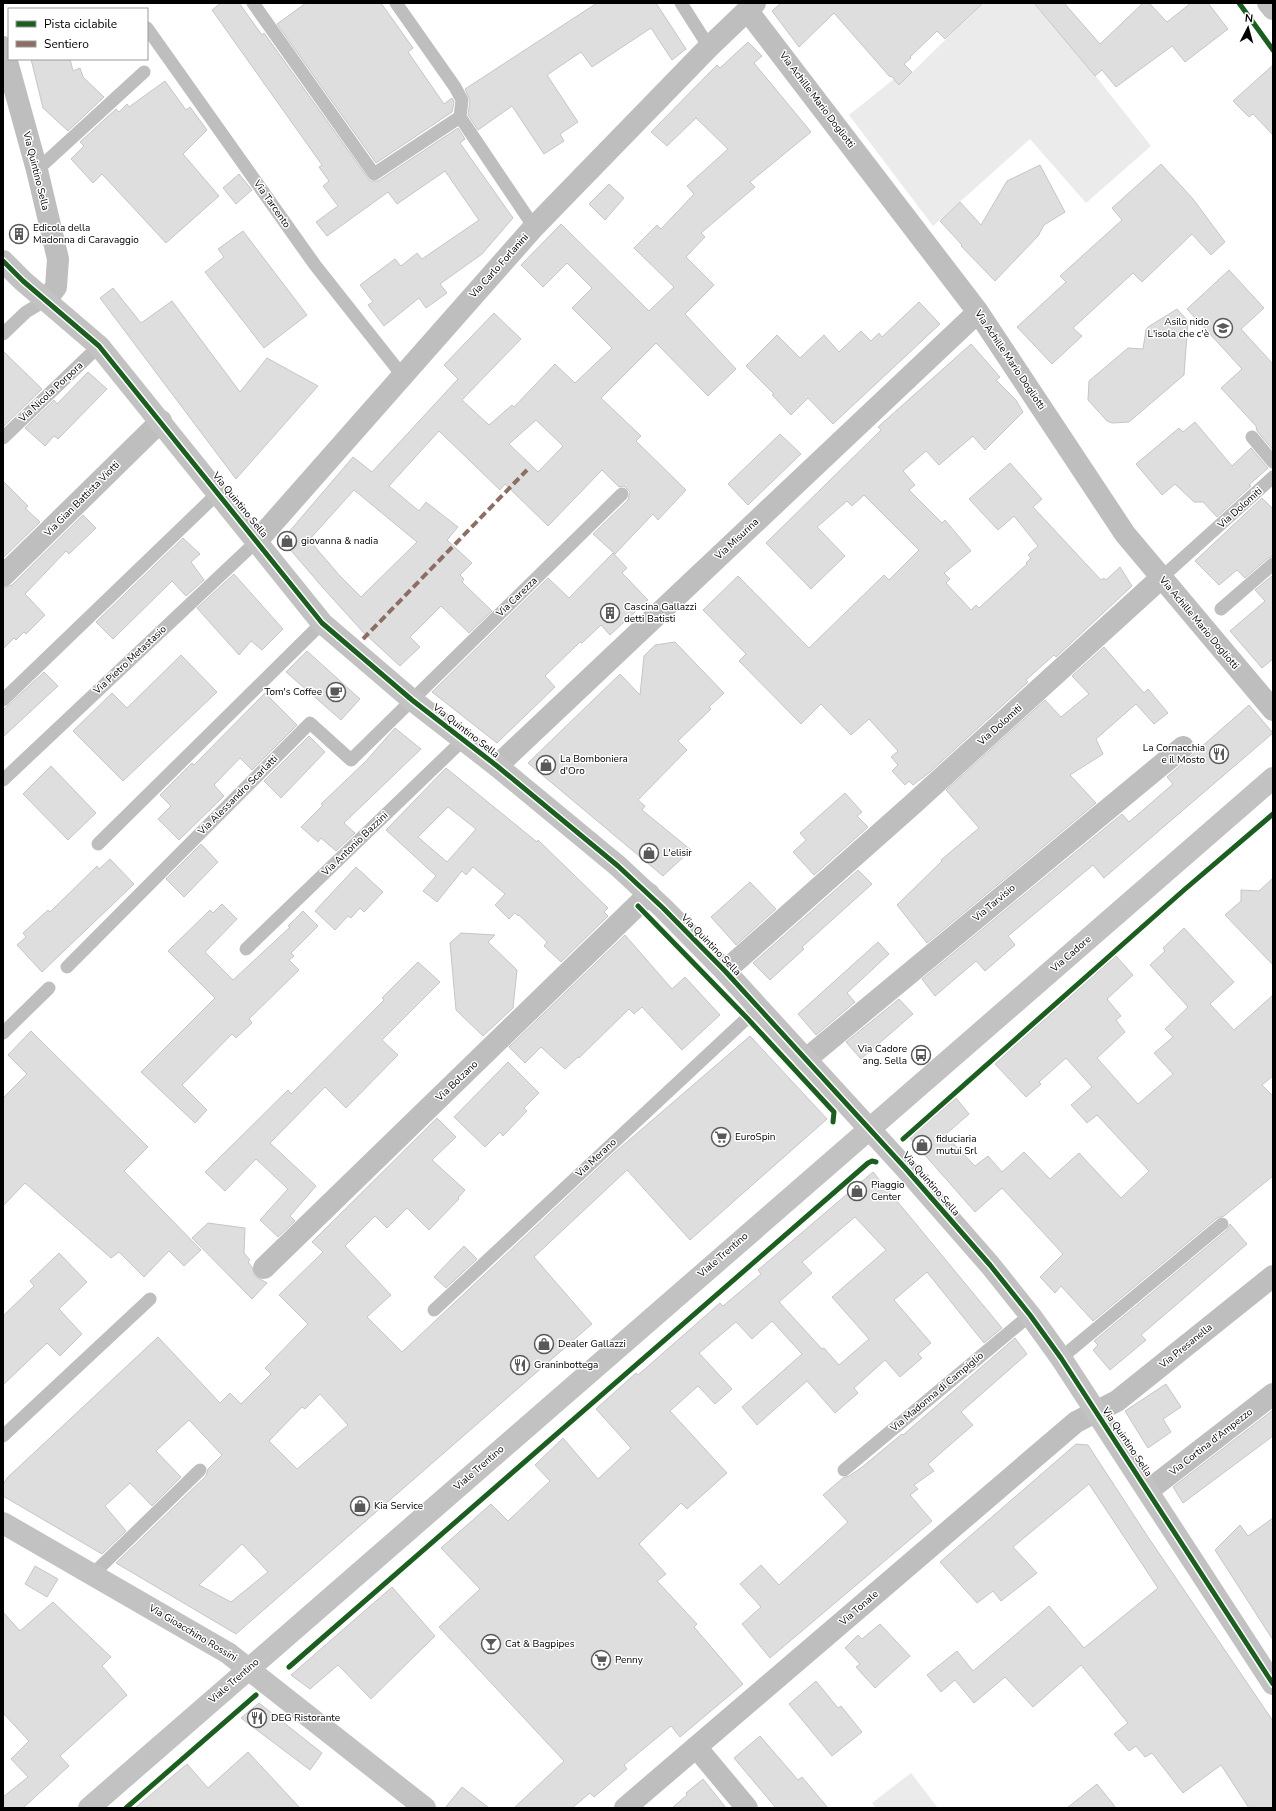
<svg xmlns="http://www.w3.org/2000/svg" width="1276" height="1811" font-family="'Nunito Sans',sans-serif">
<rect width="100%" height="100%" fill="#fff"/>
<!-- green -->
<path fill="#ebebeb" d="M967,3h67l49,57 68,86 -65,57 -56,-64 -97,87 -84,-111 45,-36 6,5 74,-72z
M911,1773l27,35h-62l-4,-5z"/>
<!-- building -->
<path fill="#dedede" stroke="#c6c6c6" fill-rule="evenodd" d="M221,3h18l23,32 2,-2 106,148h8l80,-53 7,11 -5,4 53,75 -31,36 -42,30 7,9 -21,15 -7,-10 -35,28 -16,-21 5,-3 -13,-17 35,-26 6,7 16,-13 5,6 57,-39 -34,-49 -48,33 -9,-12 -61,44 -11,-14 22,-16 -15,-20 6,-5 -10,-14 3,-2 -110,-155z
M306,3h75l32,45 -5,4 36,52 8,-6 2,4 -2,10 -76,51 -99,-139z
M597,3h59l30,46 -14,11 -21,-32 -59,39 -11,-15 -34,23 31,47 -18,12 4,7 -20,13 -32,-48 -34,24 -10,-15 2,-15 -5,-11z
M781,3h202l-38,36 -8,-8 -27,26 1,1 -7,6 8,8 -13,13 -8,-9 -1,1 -56,-64 -35,34 -27,-36z
M1034,3h30l36,41 43,-41h6l18,19 24,-19h17l20,26 -43,33 -13,-16 -56,41 -14,-17 -7,6z
M748,42l14,14 -8,7 57,69 -61,50 5,5 -54,46 4,4 -19,20 28,28 -29,29 51,55 -28,27 -52,-53 -55,55 40,38 -5,5 50,49 -28,30 -5,-6 -38,40 -22,-20 35,-34 2,-8 -6,-6 -5,1 -17,-17 -54,56 -43,-42 -5,6 -61,-59 -50,55 30,25 7,-9 32,25 -11,13 25,23 -12,12 4,4 -2,3 30,29 -23,22 -28,-27 -31,31 10,10 -20,19 -37,-34 -39,-43 -42,-49 71,-83 19,15 86,-93 -14,-14 50,-52 27,26 -59,61 27,25 23,-20 2,2 41,-43 20,19 37,-35 -40,-40 20,-20 -25,-25 -24,24 -22,-22 40,-41 88,87 25,-24 -40,-39 23,-23 4,4 33,-35 -7,-8 41,-37 -32,-31 -29,28 -16,-14 66,-67 3,3zM536,420l27,26 -25,26 -29,-28zM354,490l63,52 -56,55 -21,-21 -31,-36z
M31,59h39l3,12 7,-3 3,9 21,20 -36,34 -25,-23z
M1273,65v70l-20,-21 -4,3 -16,-16z
M165,81l21,29 4,-3 17,23 -24,24 36,42 -53,47 -64,-69 -9,9 -22,-24 13,-13 -4,-4 36,-33 3,3 8,-8 2,3z
M1161,164l32,35 32,43 -14,13 -19,-21 -50,48 -9,-9 -60,55 9,8 -30,28 -35,-37 49,-45 -6,-6 62,-56 -10,-12z
M1040,165l25,47 -21,13 -6,11 -43,45 -34,-35 1,-1 -22,-24 20,-19 21,23 26,-44z
M239,174l13,16 -16,14 -13,-16z
M609,184l15,14 -19,22 -16,-16z
M243,231l64,84 -43,33 -59,-76 19,-15 -6,-8z
M1229,270l35,38 -23,21 32,35v86l-16,-19 -1,-5 -35,-38 21,-19 -55,-60z
M113,288l28,35 31,-22 68,91 27,-34 51,28 -82,93 -136,-181z
M919,302l21,22 -107,100 -25,-26 -17,17 -19,-20 2,-1 -28,-28 31,-31 23,23 24,-23 15,17 22,-21 10,10 8,-8 3,4z
M1177,309l11,12 -4,54 -55,47 -17,1 -5,-2 -19,-21 1,-19 39,-33 15,1 3,-19 2,-3z
M971,344l29,33 -4,3 20,20 7,12 -38,38 -12,-14 -34,29 -13,-14 -23,20 12,14 -6,5 33,33 3,-3 26,31 -27,22 6,6 -4,4 25,27 5,-5 3,3 48,-44 -1,-1 5,-5 -3,-3 10,-9 -24,-30 -16,14 -29,-31 41,-36 32,36 -9,8 68,73 3,-2 2,2 14,-13 12,19 -76,71 -2,-2 -28,25 2,2 -98,90 -17,13 -4,-4 -4,4 -13,-14 6,-6 -7,-8 7,-6 -29,-32 -18,16 -30,-31 -20,20 -62,-63 7,-7 -43,-44 35,-34 71,72 75,-73 5,5 30,-30 -55,-55 -12,11 -5,-5 -30,26 28,29 -34,33 -45,-46 115,-113 -3,-3z
M3,351l39,38 -39,38z
M88,372l19,17 -49,50 -4,-3 -9,10 -20,-18 29,-28 3,4z
M1195,422l37,44 19,-18 17,20 -19,17 2,1 -34,31 -14,-15h-9l-19,-18 -13,11 -26,-31 43,-36 4,4z
M780,434l21,20 -53,51 -20,-21z
M3,481l25,25 -3,2 15,14 -37,36z
M1262,498l11,11v47l-5,2 -23,20 -8,-8 -18,15 -24,-24z
M83,515l13,13 -27,26 -3,-3 -41,43 20,21 -19,19 -2,-2 -8,8 -2,-2 -11,11v-61l9,-3z
M183,538l17,16 -9,8 13,18 -18,16 -14,-15 -59,58 -17,-17z
M613,553l14,15 -5,5 26,27 -38,35 -9,-10 -19,18 -2,-1 -35,34 10,11 -58,56 -65,-51 116,-114 21,20z
M234,574l49,55 -21,21 -11,-9 -12,14 -42,-47z
M1273,575v84l-11,9 -32,-37 35,-30 -10,-11z
M675,642l49,51 -15,14 2,2 -33,32 9,9 -49,50 7,6 -3,4 49,40 -28,26 -135,-113 92,-89 20,21 4,-39 11,-11z
M1104,647l40,46 4,-4 20,24 -14,11 -18,-20 -40,35 7,15 -33,21 26,28 -169,140 -30,-38 45,-44 -1,-1 38,-32 -33,-38 99,-90 16,17 28,-23 -17,-18z
M307,651l53,48 -19,21 -55,-48z
M181,655l36,37 -94,89 -50,-50 39,-38 15,15z
M44,672l14,14 -55,51v-27z
M265,693l32,32 -45,45 -12,-12 -26,27 10,11 -45,44 -21,-21 13,-13 -11,-11 32,-32 2,2z
M1249,705l24,28 -169,145 -11,-13 -85,71 7,9 -30,26 -9,-10 -41,35 -13,-17 200,-165 7,8 44,-38 -6,-7z
M395,728l26,21 -77,74 11,10 -19,18 -15,-13 -3,4 -17,-15 22,-22 -2,-1 45,-43z
M309,736l16,16 -44,46 -17,-17z
M51,766l45,47 -28,27 -45,-46z
M446,768l91,74 1,-2 70,68 -4,4 4,4 -47,46 -17,-16 3,-4 -28,-27 -1,1 -3,-3 -6,6 -14,-14 10,-11 -32,-27 -7,8 -4,-4 -25,31 -14,-11 13,-15 -50,-46zM448,807l28,22 -29,33 -29,-25z
M845,793l17,19 -5,4 11,11 -54,48 -21,-23 13,-12 -6,-7z
M201,844l17,18 -34,35 -18,-18z
M110,859l24,25 -92,88 -25,-27 9,-8 -3,-4 25,-23 2,2 47,-46 2,3z
M356,867l27,25 -19,20 -4,-4 -9,10 -3,-2 -13,14 -20,-19z
M858,870l14,14 -70,63 2,2 -34,31 -17,-17z
M1273,878v87l-48,-50 16,-14v-11l18,1z
M750,882l26,27 -40,36 -25,-28z
M222,904l15,15 -32,33 28,28 57,-53 -2,-1 15,-15 15,15 -27,27 3,3 -5,4 10,10 -50,49 3,4 -16,15 -4,-4 -50,51 25,25 -12,13 -54,-51 74,-74 -47,-47 42,-41 3,3z
M1184,928l50,54 -24,22 24,26 39,-35v81l-11,9 11,11v80l-49,40 -7,2 -124,103 -32,-35 -6,7 -15,-16 23,-23 -61,-66 -27,24 -65,-74 46,-40 13,16 -24,21 30,31 13,-10 14,16 22,-20 26,27 29,-26 42,45 28,-27 -52,-56 -10,8 -16,-18 21,-18 -26,-29 -27,24 2,2 -15,13 -31,-33 121,-108 17,19 -26,24 14,17 -5,4 9,12 -28,26 41,46 35,-30 -19,-21 19,-16 -8,-8 23,-22 -38,-42 15,-14 -2,-3z
M461,933l34,2 -7,7 29,28 -4,38 -30,28 -27,-26 -6,-67z
M625,935l47,54 13,-12 35,38 -38,35 -40,-43 -8,7 -5,-5 -50,49 -1,-1 -13,12 -24,-22 -16,16 -16,-16z
M878,942l11,12 -42,39 8,9 -39,33 -18,-21z
M418,962l22,20 -58,58 16,15 -52,53 -21,-21 -55,56 46,43 -26,30 5,5 -17,16 -18,-17 28,-31 -32,-30 -31,32 -20,-19 83,-82 3,4 93,-94 -2,-2z
M899,999l14,15 -52,45 -15,-17z
M31,1031l117,116 -24,24 77,79 -17,16 -15,-15 -25,26 -25,-25 -8,6 -86,-75 -22,23v-108l24,-24 -19,-19z
M750,1036l77,83 -137,121 -63,-70 -93,87 58,67 -356,310 -120,-71 90,-87 2,-7 14,-14 -33,-35 -33,31 25,26 -29,29 -22,-23 -25,23 21,25 -24,23 -99,-58v-12l5,-7 150,-140 62,66 10,-10 11,11 30,-30 -6,-6 43,-44 -29,-29 44,-43 -11,-10 125,-124 19,19 -24,23 33,30 -7,8 1,1 -30,31 -22,-22 -20,20 -12,-12 -30,30 46,49 -24,22 35,35 211,-198zM320,1394l28,31 -51,44 -28,-28 33,-34 3,2zM242,1544l26,28 -37,30 -32,-17z
M508,1062l31,31 -15,15 3,3 -24,25 -3,-4 -15,15 -31,-30z
M873,1172l129,156 -18,15 -57,-71 -33,28 37,43 -13,11 4,4 -22,19 -15,-17 -31,28 4,5 -23,20 -28,-32 -50,44 -15,-18 60,-53 -30,-33 -20,18 -16,-17 -37,31 33,36 -17,15 -17,-18 -28,25 57,62 -40,36 -6,-6 -42,41 27,30 -9,7 40,43 -3,3 49,57 -63,53 -9,-11 -47,39 3,4 -33,28 -4,-4 -18,15h-58l50,-47 -125,-134 41,-38 -39,-41 50,-44 17,17 42,-40 -15,-16 28,-27 35,41 33,-31 -35,-39 40,-36 2,2 82,-72 3,3 38,-32 -3,-4zM855,1217l31,33 -54,47 37,42 -30,26 -15,-17 -2,1 -43,-47 33,-29 -10,-11z
M208,1223l37,5 -1,25 6,7 -2,2 4,5 3,9 12,7 -15,16 -60,-61z
M1230,1224l17,20 -106,91 5,5 -36,30 -17,-20 5,-5 -4,-4 133,-111z
M464,1246l13,13 -31,29 -12,-11z
M59,1253l28,29 -28,27 23,25 -22,22 -13,-13 -44,42v-69l31,-30 -4,-5z
M1015,1338l12,16 -66,58 12,13 -45,39 6,7 -20,14 4,4 -8,6 22,26 -162,137 -28,-34 19,-17 -21,-23 21,-19 18,20 69,-63 -25,-27 20,-17 6,-2 12,-8 41,-34 1,1z
M1166,1384l15,23 -18,12 8,13 -23,16 -23,-37z
M1273,1410v26l-90,67 -10,-16z
M1076,1444l12,1 60,92 125,184v87h-24l-28,-43 -38,28 -31,-40 -7,4 -9,-11 -7,5 -15,-17 14,-11 -47,-58 -48,42 -28,-30 -31,26 -19,-23 -14,12 -14,-17 30,-24 16,20 76,-65 35,42 74,-60 -69,-104 -76,63 24,26 -36,28 -8,-10 -16,12 -37,-41z
M1273,1518v122l-58,-90 25,-25 8,11z
M35,1566l23,13 -11,18 -22,-13z
M392,1587l43,49 -64,63 -33,-34 -28,24 -19,-14z
M53,1602l58,55 -9,9 25,29 -67,61 9,10 -46,42h-20v-11l25,-20 -17,-18 18,-18 -26,-28v-101l17,19z
M880,1624l30,32 -35,32 -19,-21 4,-3 -15,-16 13,-13 4,4z
M816,1681l22,27 3,-2 21,26 -30,24 -43,-52z
M259,1703l63,50 -12,17 -69,-52z
M760,1736l38,44 4,-3 26,31h-52l-42,-50z
M248,1752l52,56h-165l52,-44 21,24z
M703,1779l23,29h-54l15,-13 -1,-2z
M1097,1784l19,24h-49z
M462,1787l27,21h-44z"/>
<g fill="none" stroke-linecap="round" stroke-linejoin="round">
<!-- lane -->
<path stroke="#bebebe" stroke-width="13" d="M253,3l121,171 86,-57
M396,3l59,84 7,13 -2,17 74,110
M681,3l28,44
M147,28l168,237 87,110
M37,170l107,-98
M3,334l23,-22 20,-12
M1252,437l21,25
M3,438l96,-92
M1161,578l112,-101
M1221,609l52,-45
M3,700l215,-207
M3,780l254,-239
M98,844l224,-221
M246,949l217,-209
M67,967l243,-244 41,37 271,-266
M3,1033l46,-45
M434,1310l325,-303
M1061,1358l161,-134
M3,1436l147,-137
M844,1470l186,-155
M93,1574l107,-104"/>
<!-- street -->
<path stroke="#bebebe" stroke-width="22" d="M747,10l231,302 147,222 148,176
M3,47l34,123 21,89 -2,28 -10,13
M257,541l277,-314 175,-180 46,-44
M3,576l158,-155
M497,766l481,-454
M725,971l188,-167 248,-226
M805,1060l378,-313
M264,1268l385,-374
M1149,1490l124,-96
M696,1747l51,61
M625,1808l451,-386 41,-21 156,-125"/>
<!-- secondary -->
<path stroke="#c2c2c2" stroke-width="22" d="M1268,3l5,6
M3,261l20,20 76,65 223,277 90,77 85,66 121,100 45,42 62,63 182,199 83,95 40,50 31,43 212,326
M3,1523l225,130 197,155
M89,1808l1184,-1030"/>
<!-- quiet -->
<path stroke="#8d6e63" stroke-width="4" stroke-dasharray="8 4" stroke-linecap="butt" d="M363,639l164,-169"/>
<!-- cycleway casing -->
<g stroke="#fff" stroke-width="8">
<path id="cycleway" d="M1239,3l34,47
M3,261l20,20 76,65 223,277 90,77 85,66 121,100 45,42 62,63 182,199 83,95 40,50 31,43 212,326
M638,906l109,112 87,94 -1,10
M903,1139l281,-249 89,-76
M289,1667l579,-504 4,-2 4,1
M126,1808l130,-113"/>
</g>
<!-- cycleway -->
<use href="#cycleway" stroke="#1b5e20" stroke-width="5"/>
</g>
<!-- icons -->
<defs>
<g id="building-ring" transform="scale(1)"><circle r="9.5" fill="#fff" stroke="#595959" stroke-width="1.5"/><path d="M-4-6H4V6H1V3H-1V6H-4ZM-2.5-4.3h1.7v1.8h-1.7ZM.8-4.3h1.7v1.8H.8ZM-2.5-1h1.7V.8h-1.7ZM.8-1h1.7V.8H.8Z" fill="#595959"/></g>
<g id="school-ring" transform="scale(1)"><circle r="9.5" fill="#fff" stroke="#595959" stroke-width="1.5"/><path d="M0-5L7-2L0 1L-7-2ZM-4 1L0 2.5L4 1V4Q0 6-4 4Z" fill="#595959"/></g>
<g id="shop-ring" transform="scale(1)"><circle r="9.5" fill="#fff" stroke="#595959" stroke-width="1.5"/><path d="M-5-2.5h2.3a2.7 3.5 0 0 1 5.4 0H5L5.5 6h-11ZM-1.5-2.5h3a1.5 2.3 0 0 0-3 0Z" fill="#595959"/></g>
<g id="cafe-ring" transform="scale(1)"><circle r="9.5" fill="#fff" stroke="#595959" stroke-width="1.5"/><path d="M-5.5-4.5H6V0H3Q3 3.5 0 3.5H-2.5Q-5.5 3.5-5.5 0ZM3-3.2v2h1.7v-2ZM-6 4.5H4V6H-6Z" fill="#595959"/></g>
<g id="restaurant-ring" transform="scale(1)"><circle r="9.5" fill="#fff" stroke="#595959" stroke-width="1.5"/><path d="M-5-6h1v4h1v-4h1v4h1v-4h1v5L-1.5 .5V6h-2V.5L-5-1ZM5-6V6H3V1.5H1.5Q1.5-4 5-6Z" fill="#595959"/></g>
<g id="bus-ring" transform="scale(1)"><circle r="9.5" fill="#fff" stroke="#595959" stroke-width="1.5"/><path d="M-5-6H5V4H4V6H2V4H-2V6H-4V4H-5ZM-3.5-4V0h7V-4ZM-3.5 1.2v1.5H-2V1.2ZM2 1.2v1.5H3.5V1.2Z" fill="#595959"/></g>
<g id="supermarket-ring" transform="scale(1)"><circle r="9.5" fill="#fff" stroke="#595959" stroke-width="1.5"/><path d="M-6-5.5h2.5l.6 2H6L4.5 2H-2.5L-4.4-4H-6ZM-1.5 3.2a1.3 1.3 0 1 0 .1 0ZM3 3.2a1.3 1.3 0 1 0 .1 0Z" fill="#595959"/></g>
<g id="bar-ring" transform="scale(1)"><circle r="9.5" fill="#fff" stroke="#595959" stroke-width="1.5"/><path d="M-6-5H6L.8 .8V4.5H3.5V6h-7V4.5H-.8V.8Z" fill="#595959"/></g>
</defs>
<g fill-rule="evenodd">
<use href="#building-ring" x="19" y="234"/>
<use href="#school-ring" x="1223" y="328"/>
<use href="#shop-ring" x="287" y="541"/>
<use href="#building-ring" x="610" y="613"/>
<use href="#cafe-ring" x="336" y="692"/>
<use href="#restaurant-ring" x="1219" y="754"/>
<use href="#shop-ring" x="546" y="765"/>
<use href="#shop-ring" x="649" y="853"/>
<use href="#bus-ring" x="921" y="1055"/>
<use href="#supermarket-ring" x="721" y="1137"/>
<use href="#shop-ring" x="922" y="1145"/>
<use href="#shop-ring" x="857" y="1191"/>
<use href="#shop-ring" x="544" y="1344"/>
<use href="#restaurant-ring" x="520" y="1365"/>
<use href="#shop-ring" x="360" y="1506"/>
<use href="#bar-ring" x="491" y="1644"/>
<use href="#supermarket-ring" x="601" y="1660"/>
<use href="#restaurant-ring" x="257" y="1718"/>
</g>
<g text-anchor="middle" dominant-baseline="central" stroke-width="3" stroke-linejoin="round" paint-order="stroke">
<!-- street labels -->
<g font-size="10" fill="#000" stroke="#fff">
<text transform="translate(817 100) rotate(53)">Via Achille Mario Dogliotti</text>
<text transform="translate(36 171) rotate(76)">Via Quintino Sella</text>
<text transform="translate(272 204) rotate(55)">Via Tarcento</text>
<text transform="translate(499 266) rotate(-48)">Via Carlo Forlanini</text>
<text transform="translate(1010 360) rotate(56)">Via Achille Mario Dogliotti</text>
<text transform="translate(51 392) rotate(-43)">Via Nicola Porpora</text>
<text transform="translate(82 499) rotate(-45)">Via Gian Battista Viotti</text>
<text transform="translate(240 505) rotate(51)">Via Quintino Sella</text>
<text transform="translate(1240 508) rotate(-42)">Via Dolomiti</text>
<text transform="translate(737 539) rotate(-43)">Via Misurina</text>
<text transform="translate(517 597) rotate(-44)">Via Carezza</text>
<text transform="translate(1199 623) rotate(50)">Via Achille Mario Dogliotti</text>
<text transform="translate(130 660) rotate(-43)">Via Pietro Metastasio</text>
<text transform="translate(1000 725) rotate(-42)">Via Dolomiti</text>
<text transform="translate(466 731) rotate(38)">Via Quintino Sella</text>
<text transform="translate(238 795) rotate(-45)">Via Alessandro Scarlatti</text>
<text transform="translate(355 844) rotate(-44)">Via Antonio Bazzini</text>
<text transform="translate(994 903) rotate(-40)">Via Tarvisio</text>
<text transform="translate(711 945) rotate(46)">Via Quintino Sella</text>
<text transform="translate(1071 954) rotate(-41)">Via Cadore</text>
<text transform="translate(457 1081) rotate(-44)">Via Bolzano</text>
<text transform="translate(596 1158) rotate(-43)">Via Merano</text>
<text transform="translate(931 1184) rotate(49)">Via Quintino Sella</text>
<text transform="translate(723 1255) rotate(-41)">Viale Trentino</text>
<text transform="translate(1186 1346) rotate(-39)">Via Presanella</text>
<text transform="translate(937 1392) rotate(-40)">Via Madonna di Campiglio</text>
<text transform="translate(1127 1442) rotate(56)">Via Quintino Sella</text>
<text transform="translate(1211 1442) rotate(-38)">Via Cortina d'Ampezzo</text>
<text transform="translate(479 1468) rotate(-41)">Viale Trentino</text>
<text transform="translate(859 1608) rotate(-41)">Via Tonale</text>
<text transform="translate(193 1633) rotate(31)">Via Gioacchino Rossini</text>
<text transform="translate(234 1681) rotate(-41)">Viale Trentino</text>
</g>
<!-- poi labels -->
<g font-size="10" fill="#000" stroke="#fff" text-anchor="start">
<text x="33" y="228">Edicola della<tspan x="33" dy="12">Madonna di Caravaggio</tspan></text>
<text x="1209" y="322" text-anchor="end">Asilo nido<tspan x="1209" dy="12">L'isola che c'è</tspan></text>
<text x="301" y="541">giovanna &amp; nadia</text>
<text x="624" y="607">Cascina Gallazzi<tspan x="624" dy="12">detti Batisti</tspan></text>
<text x="322" y="692" text-anchor="end">Tom's Coffee</text>
<text x="1205" y="748" text-anchor="end">La Cornacchia<tspan x="1205" dy="12">e il Mosto</tspan></text>
<text x="560" y="759">La Bomboniera<tspan x="560" dy="12">d'Oro</tspan></text>
<text x="663" y="853">L'elisir</text>
<text x="907" y="1049" text-anchor="end">Via Cadore<tspan x="907" dy="12">ang. Sella</tspan></text>
<text x="735" y="1137">EuroSpin</text>
<text x="936" y="1139">fiduciaria<tspan x="936" dy="12">mutui Srl</tspan></text>
<text x="871" y="1185">Piaggio<tspan x="871" dy="12">Center</tspan></text>
<text x="558" y="1344">Dealer Gallazzi</text>
<text x="534" y="1365">Graninbottega</text>
<text x="374" y="1506">Kia Service</text>
<text x="505" y="1644">Cat &amp; Bagpipes</text>
<text x="615" y="1660">Penny</text>
<text x="271" y="1718">DEG Ristorante</text>
</g>
</g>
<!-- border -->
<rect width="1276" height="1811" fill="none" stroke="#000000" stroke-width="8"/>
<!-- legend -->
<rect x="8" y="8" width="140" height="52" fill="#ffffff" stroke="#999999"/>
<rect x="16" y="21" width="20" height="6" fill="#1b5e20" stroke="#999999"/>
<text x="44" y="28" font-size="12" fill="#000000">Pista ciclabile</text>
<rect x="16" y="41" width="20" height="6" fill="#8d6e63" stroke="#999999"/>
<text x="44" y="48" font-size="12" fill="#000000">Sentiero</text>
<!-- north arrow -->
<g transform="translate(1248 28) rotate(6)" stroke="#ffffff" stroke-width="3" paint-order="stroke">
<path d="M0-3L7 15L0 10L-7 15Z" fill="#000000"/>
<text y="-6" font-size="11" font-weight="bold" text-anchor="middle" fill="#000000">N</text>
</g>
</svg>
